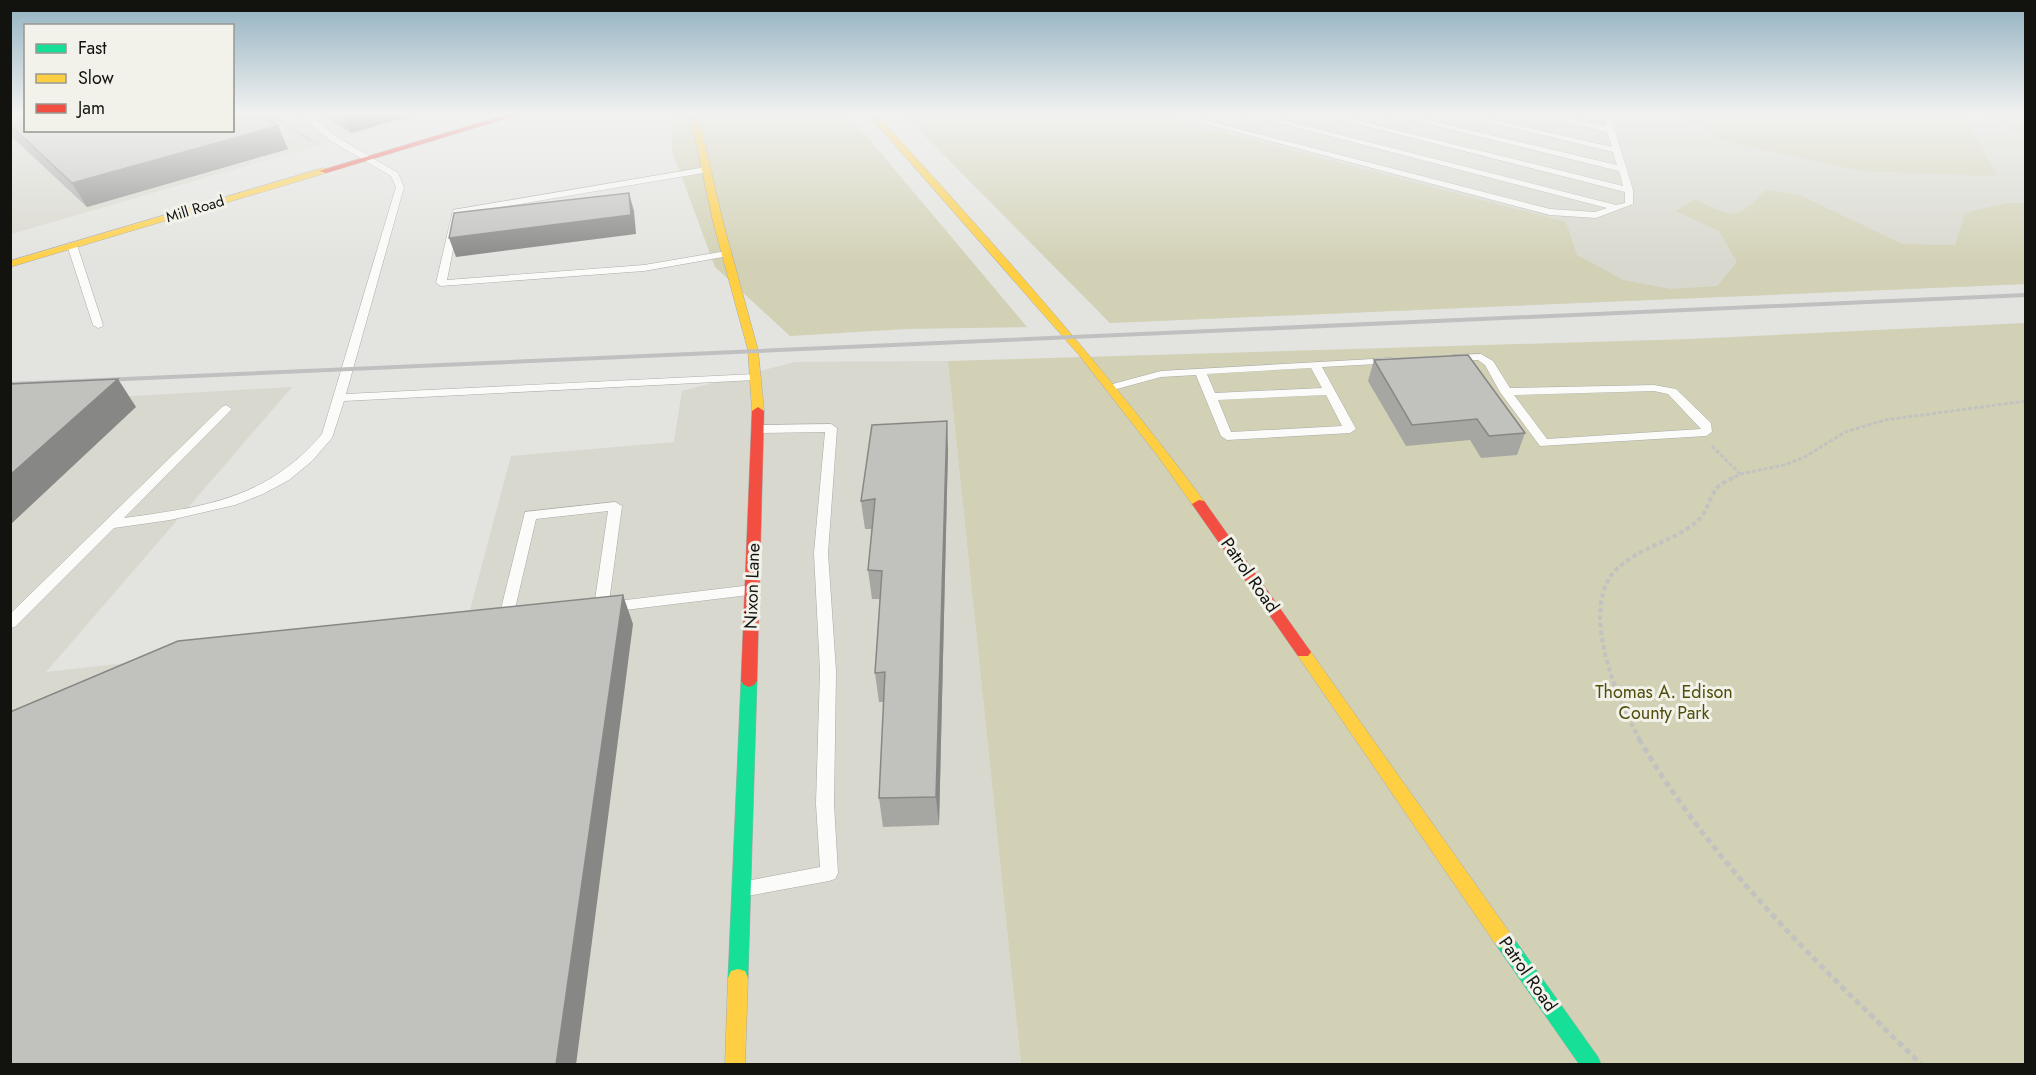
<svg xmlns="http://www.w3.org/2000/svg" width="2036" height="1075" font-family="Jost,sans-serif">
<rect width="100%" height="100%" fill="#e3e3df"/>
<!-- built -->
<path fill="#d8d8ce" d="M11,114l15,16h206l1,-16h194l-416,120z
M910,114h1115v170l-915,39z
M948,361l73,703h-1010v-661l281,-16 -246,285 420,-47 45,-169 163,-14 8,-51 113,-29z"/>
<!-- green -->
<path fill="#d2d1b5" d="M672,114h176l179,213 -121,2 -116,7 -75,-69 -43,-116z
M903,114h248l415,108 11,33 46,25 48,9 46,-3 20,-24 -18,-31 -44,-20 19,-12c40,18 40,24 72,-10l36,7 100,48 53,1 10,-32 41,-10h19v81l-915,39z
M1680,114h280l8,8 29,54 -138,-5 -134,-30z
M1987,114h38v23z
M2025,323v741h-1004l-73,-703 742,-22z"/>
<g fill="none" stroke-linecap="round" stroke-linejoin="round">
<!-- lane casing -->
<g stroke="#aaaaa7" stroke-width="1">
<path id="lane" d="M300,114h9l28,23 61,36 6,14 -58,207 409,-20 6,3 -6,3 -411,21 -12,37 -20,23 -23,19 -26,14 -28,11 -65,15 -56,8 -99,99 -5,1v-14l212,-207 4,-2 6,4 -108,109c80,-11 143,-19 198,-84l74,-247 -5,-11 -60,-35z
M1168,114h13l369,95 45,3 12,-4 -362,-94h13l358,91 9,-2v-11l-307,-78h13l292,72 -4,-15 -231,-57h14l215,51 -4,-13 -158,-38h14l143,33 -5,-15 -72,-18h14l57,12 -4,-12h8l23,76v14l-37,14 -46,-3z
M706,167l3,1v4l-249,42 -13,66 197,-15 82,-14 5,3 -2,2 -85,15 -203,15 -5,-3 17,-73z
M69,243l8,2 26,80 -1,2 -4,1 -5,-3 -26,-80z
M1481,354l12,7 17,27 144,-3 22,4 35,34 1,9 -6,4 -166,10 -40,-54 -15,-27 -7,-5 -26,1 -6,-3 6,-3zM1654,391l14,3 33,35 -154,10 -33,-44z
M1391,358l4,1v4l-73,4 34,62 -6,4 -123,7 -6,-4 -25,-61 -35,2 -48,13 -6,-3 2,-2 52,-14zM1311,368l11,20 -107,5 -8,-19zM1326,395l16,31 -111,6 -13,-32z
M831,424l6,4 -9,125 8,118 -2,133 4,69 -3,6 -6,2 -82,15 -6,-2 -3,-6 3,-6 79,-15 -4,-63 4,-133 -6,-118 11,-121 -68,1 -6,-4 6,-4z
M615,502l7,4 -13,96 143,-17 5,1 2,4 -2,4 -149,18 -12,-1 -2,-4 14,-96 -72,8 -22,94 4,4 -2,4h-15l-2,-4 26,-105z"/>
</g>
<!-- fast casing -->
<g stroke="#aaaaa7" stroke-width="1">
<path id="fast" d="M749,675l5,2 3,4 -9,297 -3,7 -7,2 -7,-2 -3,-7 13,-297 3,-4z
M1503,930l7,3 88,124 3,7h-22l-83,-119 -2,-6 2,-6z"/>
</g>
<!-- slow casing -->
<g stroke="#aaaaa7" stroke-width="1">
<path id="slow" d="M690,114h8l25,108 35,128 6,61 -6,4 -6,-4 -4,-61 -35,-128z
M868,114h8c114,125 227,251 328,387l2,3 -2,3h-10l-37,-52 -78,-100z
M323,168l3,1v4l-316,94v-6z
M1303,646l5,2 202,285 2,6 -2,6 -7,3 -7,-3 -198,-289 -3,-4 3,-4z
M738,969l7,2 3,7 -3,86h-20l3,-86 3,-7z"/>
</g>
<!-- jam casing -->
<g stroke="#aaaaa7" stroke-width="1">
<path id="jam" d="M509,114h12l-195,59 -7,-2z
M758,407l6,4 -7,270 -3,4 -5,2 -5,-2 -3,-4 11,-270z
M1199,500l5,1 104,147 3,4 -3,4h-10l-106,-152z"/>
</g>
<!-- path-far2 -->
<path stroke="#c2c2c1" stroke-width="3" stroke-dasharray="4 2" stroke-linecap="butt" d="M1712,446l28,28 -8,5
M1740,474l44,-9 19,-7 42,-26 40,-12 141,-19"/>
<!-- path-far1 -->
<path stroke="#c2c2c1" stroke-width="4" stroke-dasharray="4.5 3" stroke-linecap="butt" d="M1640,740c-23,-40 -64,-136 -21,-173 21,-19 50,-25 72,-41 17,-11 15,-22 25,-37 3,-5 13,-9 19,-12"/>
<!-- path -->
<path stroke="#c2c2c1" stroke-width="5" stroke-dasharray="6 4" stroke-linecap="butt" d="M1639,739c73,125 179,225 282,325"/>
<!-- lane -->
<use href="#lane" fill="#fbfbfa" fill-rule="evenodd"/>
<!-- fast -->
<use href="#fast" fill="#16e098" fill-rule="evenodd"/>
<!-- slow -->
<use href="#slow" fill="#ffcf43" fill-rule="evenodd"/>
<!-- jam -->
<use href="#jam" fill="#f24e42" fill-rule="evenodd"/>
<!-- rail-far1 -->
<path stroke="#c0c0c0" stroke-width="3" d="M269,114l41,26"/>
<!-- rail -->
<path stroke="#c0c0c0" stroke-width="4" d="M10,384l2016,-89"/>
</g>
<!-- wall -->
<path fill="#a6a6a3" d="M10,114l278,35 -201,58 -77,-72z
M320,114h96l-65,19z
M1374,360l151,73 -8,22 -36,3 -11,-18 -64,6 -38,-65z
M948,449l-9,376 -56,2 -4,-29 5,-96h-5l-4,-29 5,-74h-8l-4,-29 4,-41h-7l-4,-28z"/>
<!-- shaded-wall -->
<path fill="#878785" d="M343,114h73l-65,19z
M278,126l10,23 -201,58 -15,-24z
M629,193l5,18 2,23 -180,23 -7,-19z
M118,379l18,28 -126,118v-50z
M947,421l1,28 -9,376 -3,-28z
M623,595l10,29 -57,441h-20z"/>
<!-- building -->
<path fill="#c1c1be" stroke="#878785" stroke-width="1.5" d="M10,114h16v16h206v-16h28l18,12 -206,57 -62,-58z
M629,193l2,22 -182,23 5,-25z
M1468,355l57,78 -36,3 -12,-17 -65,6 -38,-65z
M118,379l-108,96v-91z
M947,421l-11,376 -57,1 6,-126 -10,1 7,-102 -14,-1 7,-71 -14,2 11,-76z
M623,595l-67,470h-546v-353l168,-71z"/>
<!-- sky -->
<linearGradient id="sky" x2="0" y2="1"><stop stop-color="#91b1c0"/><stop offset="0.43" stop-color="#f2f2f1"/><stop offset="1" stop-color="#f2f2f1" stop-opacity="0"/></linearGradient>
<rect width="2036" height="264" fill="url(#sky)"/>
<g text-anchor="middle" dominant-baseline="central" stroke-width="6" stroke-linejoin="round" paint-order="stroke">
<!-- far-street labels -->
<g font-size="15" fill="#12120f" stroke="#f2f2eb">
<text transform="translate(195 209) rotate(-17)">Mill Road</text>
</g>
<!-- street labels -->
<g font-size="18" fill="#12120f" stroke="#f2f2eb">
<text transform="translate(1250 575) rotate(55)">Patrol Road</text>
<text transform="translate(752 586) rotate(-88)">Nixon Lane</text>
<text transform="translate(1528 974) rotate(55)">Patrol Road</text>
</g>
<!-- park labels -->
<g font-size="18" fill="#514e0a" stroke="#f2f2eb">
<text x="1664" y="692">Thomas A. Edison<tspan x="1664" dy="21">County Park</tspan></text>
</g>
</g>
<!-- border -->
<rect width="2036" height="1075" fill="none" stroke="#12120f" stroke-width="24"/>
<!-- legend -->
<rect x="24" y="24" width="210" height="108" fill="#f2f2eb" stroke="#989893" stroke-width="1.5"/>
<rect x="36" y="44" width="30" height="9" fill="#16e098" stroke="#989893" stroke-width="1.5"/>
<text x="78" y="54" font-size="18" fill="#12120f">Fast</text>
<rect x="36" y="74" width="30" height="9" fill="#ffcf43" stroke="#989893" stroke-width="1.5"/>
<text x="78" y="84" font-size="18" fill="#12120f">Slow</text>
<rect x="36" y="104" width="30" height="9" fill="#f24e42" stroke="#989893" stroke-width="1.5"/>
<text x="78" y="114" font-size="18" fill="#12120f">Jam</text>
</svg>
